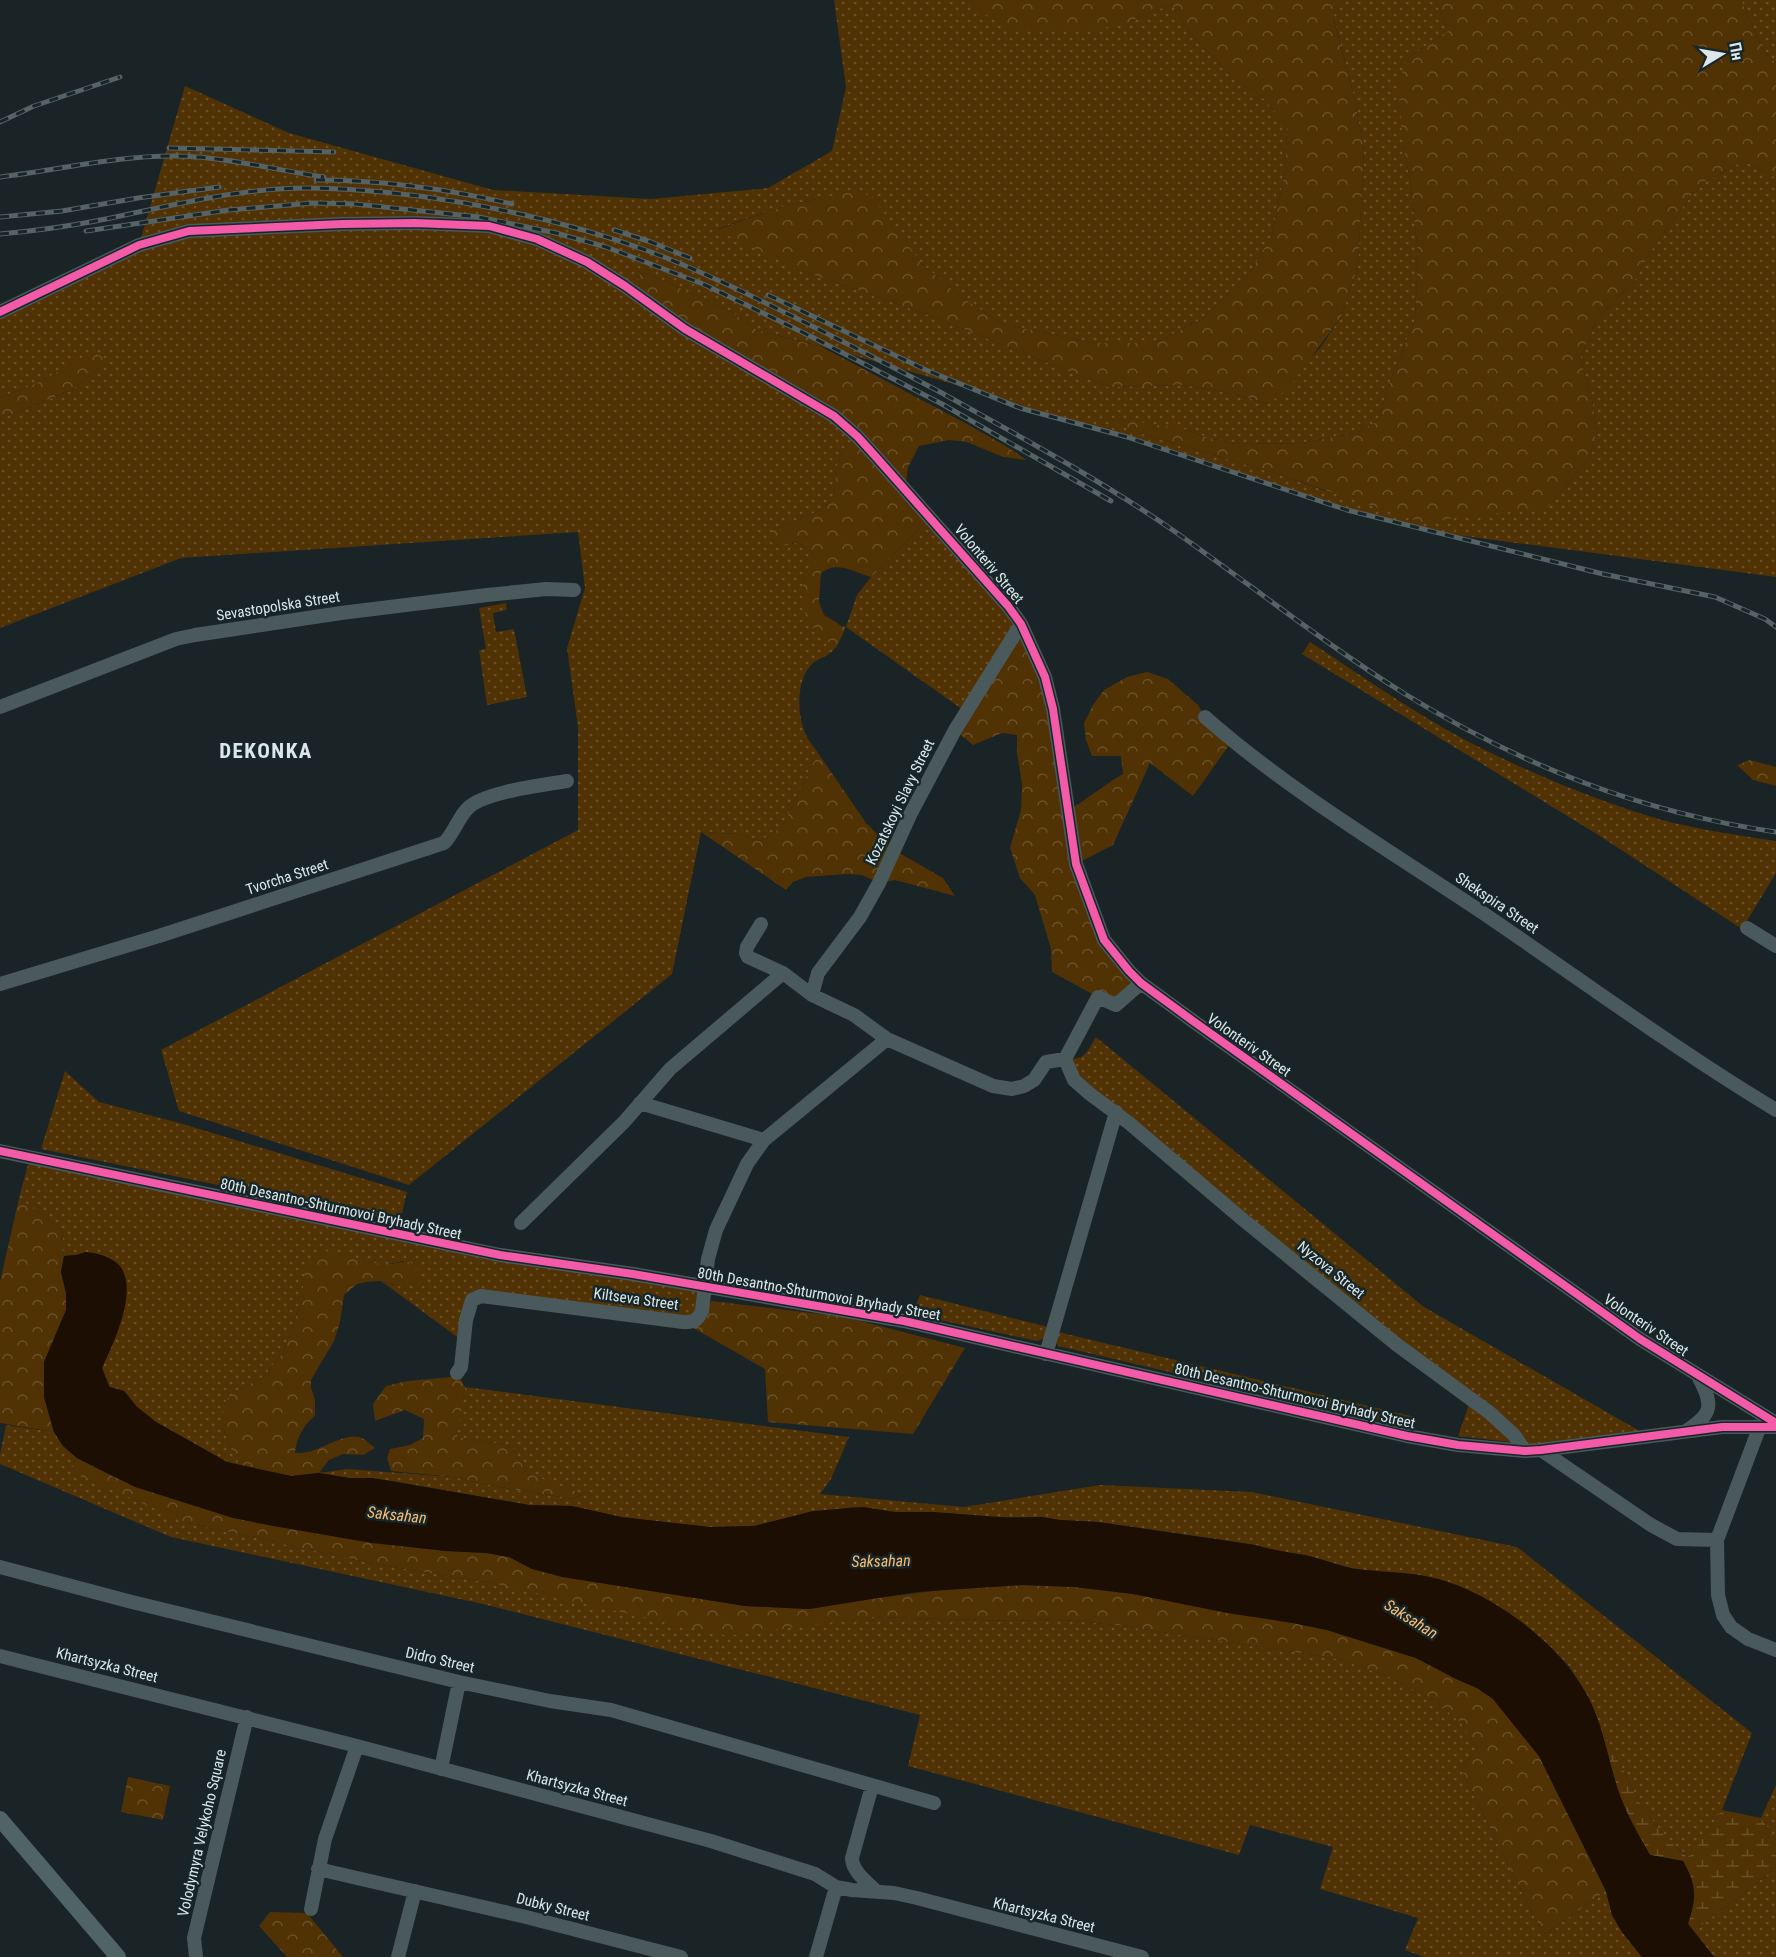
<svg xmlns="http://www.w3.org/2000/svg" width="1776" height="1957" font-family="'Roboto Condensed',sans-serif">
<defs>
<pattern id="grass-dots" width="8" height="8" patternUnits="userSpaceOnUse" patternTransform="scale(1.5)"><rect width="8" height="8" fill="#503205"/><path d="M2 2h.1M6 6h.1" fill="none" stroke="#695029" stroke-width="1.8" stroke-linecap="round"/></pattern>
<pattern id="forest-crowns" width="20" height="18" patternUnits="userSpaceOnUse" patternTransform="scale(1.5)"><rect width="20" height="18" fill="#503205"/><path d="M2 6a3 3 0 1 1 6 0M12 15a3 3 0 1 1 6 0" fill="none" stroke="#695029"/></pattern>
<pattern id="wetland-marsh" width="20" height="14" patternUnits="userSpaceOnUse" patternTransform="scale(1.5)"><rect width="20" height="14" fill="#503205"/><path d="M1 5h8M5 5V1M11 12h8M15 12V8" fill="none" stroke="#695029"/></pattern>
</defs>
<rect width="100%" height="100%" fill="#1a2325"/>
<!-- grass -->
<path fill="url(#grass-dots)" d="M834,0h136l12,12 145,11 44,-19 18,28 46,48 28,18 24,27 -2,46 -13,64 -23,39 -47,45 -47,24h-61l-91,-19 -42,-27 -39,-33 -52,-69 -54,4 -38,9 -61,21 85,42 121,42 185,74 76,-2 50,9 34,10 52,-56 21,-31 17,-51 6,-115 -10,-55 -21,-80 10,-16h93l12,31 -40,27 -5,88 7,33 8,75 -3,65 -26,65 -11,37 -22,12 -55,10 -60,1 -29,-5 -28,-10 -48,3 138,41 55,19 218,16 42,-50 8,-27 -6,-37 -11,-35 17,-40 36,-36 21,-37 45,-61 45,-24 32,17v399l-327,-43 -102,-24 -220,-73 -107,-29 -53,-20 -132,-38 -78,-20 -27,-19 -85,-39 -8,5 221,160 -16,14 -6,18 -2,30 -18,13 -44,18 21,14c9,-4 14,-3 20,5l-1,13 -8,19 18,57 15,8c-9,12 -17,10 -26,19 -15,17 -14,47 -6,68 3,7 9,14 13,20l-36,74 -22,14 -21,-7 -38,-2 -29,142 -263,211 -230,-74 -18,-61 417,-220v-103l-11,-79 18,-60 -7,-56 -397,26 -181,70v-209l72,-29 28,-23 -10,-14c-28,17 -57,35 -90,44v-85l139,-67 46,-159 104,47 204,57 158,9 117,-11 64,-37 14,-64z
M1741,0h35v63l-14,-15z
M931,517l90,107 -55,88 -120,-85 11,-32 14,-18z
M506,603l1,7 -14,3 3,19 18,-3 13,68 -40,8 -8,-55 7,-1 -7,-41z
M1310,642c52,34 104,71 159,100 55,28 114,53 173,72 43,14 89,20 134,27v32l-34,56 -142,-93 -298,-182z
M1096,1037l328,270 226,130 -125,14 -11,-16 -4,7 -52,-6 13,-37 -381,-305 -25,-35c21,1 21,-6 31,-22z
M65,1071l34,31 84,22 224,68 -7,30 -359,-73z
M30,1157l370,78 305,52 -6,32 -227,-19 -8,42 -83,-61 13,4 10,-24c-7,1 -14,3 -20,3 -24,-1 -37,-14 -63,-12l-16,32 -3,15 -18,52 -20,25 -32,18 -10,31 12,32 11,11 -18,-6 -71,-40 -19,-15 -13,-16 -14,-4 -8,-19 16,-37 8,-52 -7,-13 -14,-10 -19,-4 -10,3 -12,1 -2,-26 -43,-32z
M920,1295l128,32 -3,11 -8,3 -125,-27z
M1058,1332l357,85 -4,11 -353,-82 -2,-4z
M465,1387l384,50 -18,42 -11,15 144,13 136,-22 152,7 265,55 235,186 -30,77 -32,48 -21,-17 -27,-34 -42,-82 -10,-25 -21,-34 -18,-19 -26,-22 -42,-28 -26,-12 -27,-7 -75,-9 -50,-14 -26,-3 -24,-7 -31,-5 -126,-18 -38,-2 -19,-3h-44l-65,-5h-37l-42,-5 -58,9 -41,10 -45,1 -88,-10 -49,-11 -43,-1 -137,-24 -43,-3 -30,-5 28,-4 106,8 46,10 74,12 8,-4 -54,-22 -15,-27 -56,-9z
M6,1425l48,7 9,14 14,12 -6,9 116,56 188,41 116,19 302,43 80,-9 142,4 39,-2 62,6 223,34 51,18 47,25 24,21 17,25 -17,21 71,144 13,21 61,-43 6,24 10,17 20,25h-218l-19,-7 13,-32 -98,-29 13,-42 -83,-22 -11,30 -331,-89 12,-51 -437,-111 -312,-67 -171,-73v-9z
M1776,1785v55l-15,-22z
M1776,1868v89h-62l-20,-26z"/>
<!-- forest -->
<path fill="url(#forest-crowns)" d="M970,0h373l-10,17 21,79 10,55 -6,115 -17,51 -50,68 -22,19 -35,-10 -50,-9 -76,2 -185,-74 -121,-42 -86,-41 62,-22 38,-9 30,-6 25,2 51,69 39,33 42,27 91,19h61l47,-24 47,-45 23,-39 13,-64 2,-46 -24,-27 -28,-18 -46,-48 -18,-28 -44,19 -33,7 -84,1 -28,-19z
M1436,0h305l21,48 14,15v115l-32,-17 -45,24 -45,61 -21,37 -36,36 -17,40 11,35 6,37 -8,27 -42,50 -127,14 -146,-49 -138,-41 -36,-16 84,13 28,10 29,5 60,-1 55,-10 22,-12 11,-37 26,-65 3,-65 -8,-75 -7,-33 -5,-62 10,-26 40,-27z
M645,272l85,39 27,19 65,17 145,77 42,24 18,12 -24,-3 -36,-15 -18,-2 -30,6 -11,21 -2,17 25,33 -60,60c-17,-5 -34,-17 -50,-4l-2,29 5,13 12,7 5,4 5,1 -9,19c-5,-3 -12,-5 -16,-9 -15,-15 -23,-36 -17,-56 3,-11 8,-20 9,-32 -9,-12 -21,-5 -34,-2l-8,-5 1,-12 44,-18 18,-13 2,-30 6,-18 15,-14 -174,-111 -36,-32 -10,-17z
M90,352l13,5 -3,10 -28,23 -72,29v-22c33,-9 62,-27 90,-45z
M1021,624l13,25 33,162c20,-11 36,-26 56,-37l-2,-18h-29l-6,-16 -2,-17 9,-18 11,-15 23,-13 20,-5 21,7 30,26 7,12 27,24 -39,55 -43,-33 -37,82 -37,19 28,76 37,43 -25,22 -18,-8 -46,-25 -1,-23 -16,-54 -15,-17 -10,-30 11,-38 1,-26 -5,-31v-18l-15,-2 -29,12 -18,-15z
M818,753l48,70 28,27 49,28 12,18 -60,-16 -16,3 -17,-8 -16,-1 -40,3 -13,5 -7,8 -85,-58 38,2 21,7 22,-14z
M1750,760l26,7v19l-23,-6 -16,-15z
M19,1198l43,32 2,26 -3,16 5,21v17l-13,32 -9,27v28l10,35 -54,-9v-141z
M334,1251c18,3 34,13 52,13 13,0 21,-6 32,3l2,16 -18,4 -21,-6 -15,1 -9,2 -13,11 -4,27 -6,19 -23,39v8l4,12v15c-12,12 -18,21 -20,38 22,3 51,-25 69,-14 3,2 7,6 11,9l-12,7 -20,-1 -14,6 -10,13 -28,3 -46,-8 -11,-11 -12,-32v-20l10,-11 32,-18 20,-25 18,-52 3,-33 7,-9 9,-5z
M712,1301l133,16 120,31 -52,86 -145,-12 -3,-53 -82,-47 19,-11z
M457,1373l8,14 -8,50 55,9 15,27 55,21 -9,5 -74,-12 -46,-10 -62,-6 -4,-13 3,-9 20,-4 13,-7 1,-19 -19,-9 -30,11 -2,-17 13,-18 21,-5 45,-4z
M77,1458l37,19 244,63 88,11 41,2 22,4 23,12 213,37 64,3 60,-10 81,-10 73,-4 52,2 58,7 160,29 34,7 89,28 40,21 21,9 16,11 46,57 67,135 -61,43 -13,-21 -71,-144 17,-21 -17,-25 -24,-21 -47,-25 -51,-18 -223,-34 -62,-6 -39,2 -142,-4 -145,19 -237,-53 -116,-19 -188,-41 -111,-49 -5,-7z
M128,1777l42,9 -7,34 -42,-8z
M270,1912l37,1 36,44h-56l-28,-31z"/>
<!-- wetland -->
<path fill="url(#wetland-marsh)" d="M1600,1725l42,82 27,34 20,17 33,-48 39,8 15,22v28l-82,63 -6,-7c9,-27 9,-38 -5,-63l-33,-6 -21,-37 -11,-27z"/>
<!-- water -->
<path fill="#1d0e03" d="M86,1252c11,1 26,5 34,14 19,25 -7,78 -18,102l7,19 15,4 13,16 19,15 71,40 64,14 28,-3 30,5h24l156,27 43,1 49,11 88,10 45,-1 59,-15 50,-4 32,5h37l80,6 29,-1 19,3 38,2 157,23c18,5 32,7 49,10 18,3 35,12 53,14 24,3 49,3 73,8 60,13 132,67 159,122 14,28 19,60 29,91 8,23 20,44 32,65l33,6c14,25 13,36 5,63l26,33h-72l-20,-25 -10,-17 -6,-24 -67,-135 -46,-57 -16,-11 -21,-9 -40,-21 -89,-28 -34,-7 -66,-10 -94,-19 -58,-7 -52,-2 -107,7 -107,17 -64,-3 -183,-29 -30,-8 -23,-12 -22,-4 -41,-2 -74,-8 -99,-17 -40,-8 -98,-31 -58,-29 -14,-12 -9,-14 -10,-35v-35l22,-52v-17l-5,-21 3,-16 12,-1z"/>
<g fill="none" stroke-linecap="round" stroke-linejoin="round">
<!-- minor -->
<path stroke="#4a595c" stroke-width="14" d="M0,312l139,-67 50,-14 153,-7 73,-1 74,3 48,13 50,23 38,24 60,43 149,87 24,21 18,20 132,149 13,18 24,53 8,32 23,155 28,76 25,31 12,12 52,38 447,318 136,84
M0,707l176,-68 19,-4 146,-22 146,-18 59,-6 28,1
M1205,717c85,75 184,133 278,196 97,66 192,136 293,197
M761,924l-14,23 -1,6 2,4 35,16 29,22 42,20 33,24 106,47 19,3 12,-3 10,-6 12,-18 19,-3 33,-62 18,8 25,-22
M1747,928l29,18
M0,984l159,-48 285,-93c10,-10 14,-25 24,-35 16,-16 75,-23 99,-27
M812,995l6,-22 42,-56 19,-34 31,-68 45,-85 66,-106
M1065,1059l9,21 16,14 39,29 112,95 155,126 94,69 24,22 11,16
M640,1103l124,37
M0,1151l500,104 133,19 271,47 503,115 51,9 67,6 16,-1 181,-23h54
M521,1223l103,-101 46,-53 113,-96
M1046,1354l70,-242
M457,1373l4,-6 5,-47 6,-20 9,-4 202,26c11,0 14,-1 19,-11l6,-52 8,-29 31,-66 17,-24 123,-101
M1760,1426l-43,114 1,55 5,20 8,12 17,12 28,11
M1686,1431c26,-17 28,-25 13,-53
M1541,1450l110,75 26,14 40,1
M0,1567l128,34 331,81 91,19 61,9 323,93
M0,1656l357,90 354,95 104,33 21,13 16,3 42,3 23,5 225,59
M441,1769l18,-87
M872,1786l-20,72c0,13 15,24 24,33
M318,1869l208,48 155,40
M311,1909l14,-70 32,-93
M196,1957l-2,-19 53,-221
M398,1957l17,-66
M816,1957l20,-70"/>
<!-- major -->
<path stroke="#506466" stroke-width="16" d="M0,1819l118,138"/>
<!-- rail casing -->
<g stroke="#566264" stroke-width="5">
<path id="rail" d="M0,122l34,-16 86,-29
M169,148l165,4
M0,177c59,-7 118,-22 178,-21 49,1 98,14 146,21
M316,180c67,0 131,9 196,24
M0,217l62,-6 76,-13 81,-11
M614,230l37,12 39,16
M86,231l143,-21 84,-7 42,1 124,13 77,16 50,14 97,37 101,49 138,71 169,97
M0,234c32,-3 64,-7 96,-13 71,-14 139,-33 212,-33 109,1 240,26 343,64 48,18 95,41 141,64 50,25 99,50 148,76 79,44 159,87 234,139 77,54 151,113 231,163 117,72 235,118 371,138
M768,295l158,75 94,38 107,29 220,73 256,64 112,23 50,22 11,8"/>
</g>
<!-- rail -->
<use href="#rail" stroke="#162629" stroke-width="3" stroke-dasharray="9" stroke-linecap="butt"/>
<!-- cycleway casing -->
<g stroke="#162629" stroke-width="11">
<path id="cycleway" d="M0,312l139,-67 50,-14 153,-7 73,-1 74,3 48,13 50,23 38,24 60,43 149,87 24,21 18,20 132,149 13,18 24,53 8,32 23,155 28,76 25,31 12,12 52,38 447,318 136,84
M0,1151l500,104 133,19 271,47 503,115 51,9 67,6 16,-1 181,-23h54"/>
</g>
<!-- cycleway -->
<use href="#cycleway" stroke="#f35aa7" stroke-width="8"/>
</g>
<g text-anchor="middle" dominant-baseline="central" stroke-width="5" stroke-linejoin="round" paint-order="stroke">
<!-- street labels -->
<g font-size="15" fill="#dde7e9" stroke="#162629">
<text transform="translate(989 564) rotate(50)">Volonteriv Street</text>
<text transform="translate(278 606) rotate(-9)">Sevastopolska Street</text>
<text transform="translate(900 802) rotate(-64)">Kozatskoyi Slavy Street</text>
<text transform="translate(287 877) rotate(-18)">Tvorcha Street</text>
<text transform="translate(1497 903) rotate(34)">Shekspira Street</text>
<text transform="translate(1249 1045) rotate(35)">Volonteriv Street</text>
<text transform="translate(341 1209) rotate(12)">80th Desantno-Shturmovoi Bryhady Street</text>
<text transform="translate(1331 1270) rotate(39)">Nyzova Street</text>
<text transform="translate(819 1294) rotate(10)">80th Desantno-Shturmovoi Bryhady Street</text>
<text transform="translate(636 1299) rotate(8)">Kiltseva Street</text>
<text transform="translate(1646 1325) rotate(34)">Volonteriv Street</text>
<text transform="translate(1295 1396) rotate(13)">80th Desantno-Shturmovoi Bryhady Street</text>
<text transform="translate(440 1660) rotate(13)">Didro Street</text>
<text transform="translate(107 1665) rotate(14)">Khartsyzka Street</text>
<text transform="translate(577 1788) rotate(15)">Khartsyzka Street</text>
<text transform="translate(202 1833) rotate(-77)">Volodymyra Velykoho Square</text>
<text transform="translate(553 1907) rotate(14)">Dubky Street</text>
<text transform="translate(1044 1915) rotate(14)">Khartsyzka Street</text>
</g>
<!-- water labels -->
<g font-size="16" font-style="italic" fill="#fbbc75" stroke="#162629">
<text transform="translate(397 1515) rotate(6)">Saksahan</text>
<text transform="translate(881 1561) rotate(-1)">Saksahan</text>
<text transform="translate(1411 1619) rotate(32)">Saksahan</text>
</g>
<!-- district labels -->
<g font-size="21" font-weight="bold" letter-spacing="1.5" fill="#dde7e9" stroke="#162629">
<text x="266" y="751">DEKONKA</text>
</g>
</g>
<!-- north arrow -->
<g transform="translate(1722 54) rotate(79)" stroke="#162629" stroke-width="4.5" paint-order="stroke">
<path d="M0-4.5L10 22L0 15L-10 22Z" fill="#dde7e9"/>
<text y="-9" font-size="16" font-weight="bold" text-anchor="middle" fill="#dde7e9">Пн</text>
</g>
</svg>
